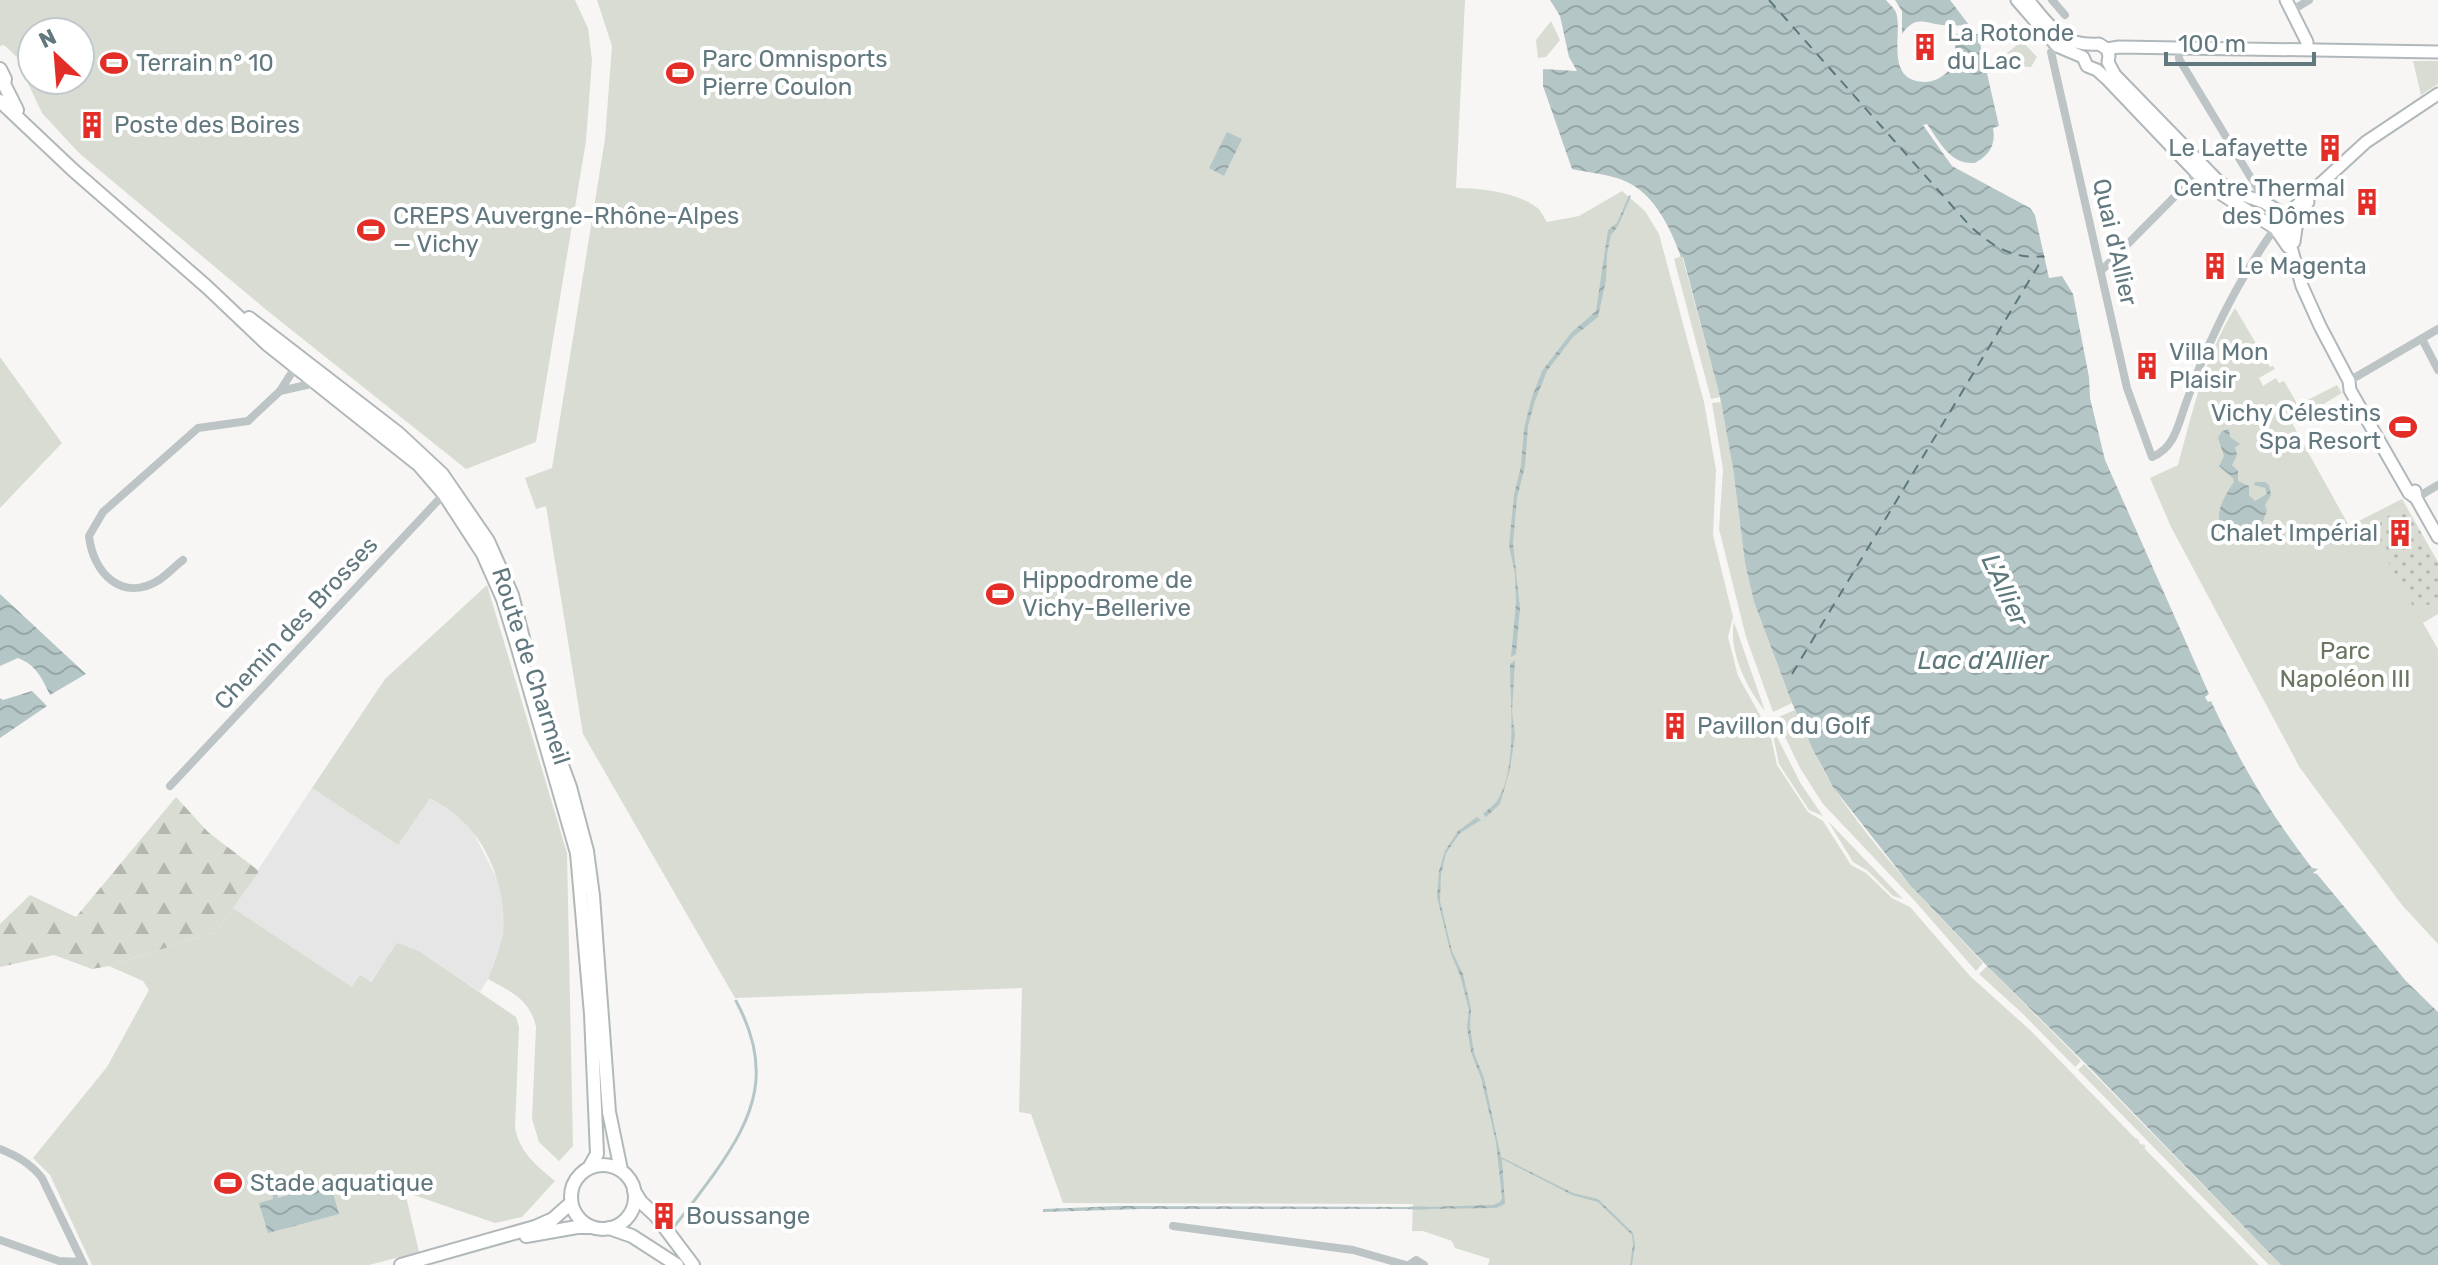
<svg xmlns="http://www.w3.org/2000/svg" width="2438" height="1265" font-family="Rubik,sans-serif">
<defs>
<pattern id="forest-firs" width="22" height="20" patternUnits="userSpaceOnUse" patternTransform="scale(2)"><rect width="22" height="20" fill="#d8dcd3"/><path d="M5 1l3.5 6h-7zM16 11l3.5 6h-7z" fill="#b3b7b0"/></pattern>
<pattern id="garden-dots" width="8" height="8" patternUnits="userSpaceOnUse" patternTransform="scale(2)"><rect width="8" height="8" fill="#d8dcd3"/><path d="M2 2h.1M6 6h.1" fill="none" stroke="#b3b7b0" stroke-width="1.8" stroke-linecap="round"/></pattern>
<pattern id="water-waves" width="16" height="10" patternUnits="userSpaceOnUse" patternTransform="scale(2)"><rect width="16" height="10" fill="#b5c6c7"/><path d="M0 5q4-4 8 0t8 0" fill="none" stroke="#97a6a7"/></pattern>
</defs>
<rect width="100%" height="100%" fill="#f7f6f4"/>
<!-- built -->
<path fill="#e5e6e5" d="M312,788l86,57 32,-48 30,22 13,13 25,49 7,33 -4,31 -13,34 -8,13 -61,-41 -21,-7 -28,38 -18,5 -119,-79z"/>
<!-- green -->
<path fill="#d8dcd3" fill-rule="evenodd" d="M0,0h575l13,28 4,32 -6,81 -50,301 -70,27 -202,-161 -185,-155 -37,-40 -17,-36 -4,-16 -17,-16 -4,1zM32,32h48v48h-48z
M597,0h868l-9,188c24,0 60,4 80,19 5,3 8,11 11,15l32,-6 43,-25 23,20 14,23 45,168 12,68 -3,65 20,82 -5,20 10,39 23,41 -15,7 3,6 19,-6 9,41 31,47 15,9 28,44 15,8 26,25 18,9 60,69 60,54 105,108 3,1 2,5 5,1v4l114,116h-771l2,-6 -35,-11 -3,-7 -29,-10h-11l1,-27 -350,-1 -32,-89 -12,-2 3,-124 -287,10 -152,-264 -37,-228 -10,3 -11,-31 27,-10 53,-329 7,-93z
M1551,21l9,19 -14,17 -8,1 -2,-18z
M2022,41l15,16 -6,10 -22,-1 -3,-12z
M2413,61h25v23l-17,11z
M1682,256l38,141 -9,2 -37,-140z
M2235,308l35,59 3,-1 2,3 -16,9 4,8 13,-8 3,5 5,-2 14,24 39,-20 5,8 -50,30 57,103 53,-27 4,7 -37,21 48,84 21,-12v15l-15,9 15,26v295l-36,-39 -102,-137 -129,-241 -21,-49 28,-13c15,-55 27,-109 57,-157z
M0,357l62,86 -62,65z
M1721,402l12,66 12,95 9,39 38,101 -19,9 -27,-75 -27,-108 4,-60 -11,-66z
M487,585l80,268 6,293 -14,15 -20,-19 -7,-23 4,-92c-6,-28 -25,-35 -48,-48 6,-16 13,-31 15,-48 4,-32 -11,-79 -34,-103 -11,-12 -25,-22 -39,-30l-32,47 -86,-57 73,-109z
M1734,622l31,89c-18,-22 -37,-61 -31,-89z
M1795,710c12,26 23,54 39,78 42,64 97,119 149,175l-7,8 -62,-71 -91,-96 -23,-36 -24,-50z
M1771,725l30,59 22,32 -14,-6 -30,-46z
M1828,821l75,78 -10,-3 -25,-25 -15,-9z
M233,908l119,79 8,-12 11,7 26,-39 22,8 97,66 3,10 -4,101c5,25 21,37 40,53l-33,36 -27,6 -90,-31 14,60 -50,13h-277l-42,-90 -17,-17 74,-91 42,-77 -6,-9 -34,-15 107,-34z
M1987,966l94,95 -6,6 -53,-54 -43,-39z
M2084,1064l197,201h-12l-191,-195z"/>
<!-- forest -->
<path fill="url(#forest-firs)" d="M176,797l32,35 51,39 -43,61 -107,34 -17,3 -38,-14 -54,12v-43l30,-29 46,22z"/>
<!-- garden -->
<path fill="url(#garden-dots)" d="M2406,506l32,56v37l-22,13 -47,-85z"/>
<!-- water -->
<path fill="url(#water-waves)" d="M1550,0h336c4,5 10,9 11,16 4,23 -11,66 29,66 9,-1 17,-5 22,-11 9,-11 7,-24 7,-37h23l21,92 -6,2c3,16 -3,27 -18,35 -25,2 -35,-21 -48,-39l-4,1 29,41 78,42 5,7 14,63 13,-2 11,18 16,83 1,21 15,62 104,234 -4,3 3,5 3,-1c28,60 60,114 101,167l6,1 -5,4 4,1 89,107 32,31v253h-157l-196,-202 -98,-97 -77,-81 -77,-98 -20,-37 -21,-47 -38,-101 -9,-39 -12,-95 -13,-71 -37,-140h-2c-10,-28 -26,-62 -54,-75 -16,-8 -38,-9 -55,-13l-29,-83v-17l34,2 -8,-14 -9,-41z
M1895,0h55l19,25c-9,0 -19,1 -27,0 -18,-2 -26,-10 -40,9v-23z
M1227,132l15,7 -18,37 -15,-8z
M1629,195l2,1 -13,30 -7,9 -4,19 -1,26 -8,37 -25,20 -26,34 -12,30 -7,25 -3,40 -8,32 -4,46 7,64 -4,46 -5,3 5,-54 -1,-29 -6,-29 5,-50 7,-29 3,-37 7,-29 11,-29 29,-38 25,-22 12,-81 9,-7z
M2229,429l1,8 10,7 -5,3 2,8 -5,10 6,6v10l11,5v9l6,6 12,-7 -2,-6 -11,-3 1,-3h10l4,3 2,10 -6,10 2,5 -7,20 -11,5 -19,2c-21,-14 -8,-38 4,-55l-1,-4 -14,-12 5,-10 -6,-18 4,-7z
M0,594l86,80 -36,21c-8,-17 -14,-30 -32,-37l-18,8z
M1515,660l-3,52 3,23 -5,34 -10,35 -14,13 -3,-3c4,-4 10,-8 14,-13 21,-32 13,-99 13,-137z
M32,691l15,15 -47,32v-40l3,2z
M1477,817l4,3 -21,13 -14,20 -5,21 -1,27 12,50 11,23 8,35 -1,18 4,26 10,25 17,79 72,36 25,6 35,34 2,12 -3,20h-2l3,-21 -1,-9 -34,-33 -26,-7 -70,-36 3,45 -9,4 -71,1v-2l68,-2 7,-3 2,-4 -6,-56 -15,-64 -10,-26 -4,-25 2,-17 -9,-35 -9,-21 -14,-57 2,-26 6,-20 13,-20z
M330,1183l9,31 -71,19 -9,-30 14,-4 -1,-7 4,-1 2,7z
M1119,1206l295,1v2h-273l-98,3v-3z"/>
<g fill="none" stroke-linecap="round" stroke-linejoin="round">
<!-- stream -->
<path stroke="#b5c6c7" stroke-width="3" d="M1411,1208h16
M672,1229c15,-18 28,-36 42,-55 42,-59 59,-105 22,-173"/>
<!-- ferry -->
<path stroke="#5d787a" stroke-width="2" stroke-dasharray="10 8" stroke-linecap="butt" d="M1769,0l201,226c22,20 43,34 74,30
M1792,674l252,-418"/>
<!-- secondary casing -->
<g stroke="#b0b8bb" stroke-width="15">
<path id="secondary" d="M2017,0l40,46 26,11 4,9 10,4 11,10 102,107 65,41 13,19
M2028,0c22,26 33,47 71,44l8,5
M2286,0l21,42v8
M2107,49l2,7 -1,6 7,13 104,107 15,10 29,10 14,8 6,9 19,67 18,40 29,55 1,9 59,103 7,5
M2107,49l12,-2 319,5
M2280,221l86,-79 72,-48
M2294,242l3,-21 11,-19
M2415,491l1,7 22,39"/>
</g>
<!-- primary casing -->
<g stroke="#b1b8ba" stroke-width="16">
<path id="primary" d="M0,69l5,10 -1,5 13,26
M0,101l73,69 134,117 60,57 152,121 25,29 39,60 20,45 14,46 60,208 14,161 6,140 -8,14
M249,318l149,115 44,41 46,67 24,54 13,51
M553,741l17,46 17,64 6,45 16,216 12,58
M571 1197a32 32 0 1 1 64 0a32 32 0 1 1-64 0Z
M634,1191l7,11 15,14 37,49
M609,1228l23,8 45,29
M526,1236l51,-9h14
M401,1265l134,-38 18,-8 18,-16"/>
</g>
<!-- street -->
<path stroke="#bdc4c6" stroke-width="8" d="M2052,0l13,15
M2291,11l18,-11
M2059,44l-8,8 76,336 25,69c23,-9 26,-33 34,-54 22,-63 51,-121 89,-175
M2179,48v11l78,129 6,14
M2101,271l99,-100
M2422,339l16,31
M2349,381l89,-52
M280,391l31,-7 3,-3 -2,-3
M2416,498l22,-13
M183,560c-8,6 -16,15 -24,20 -37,23 -66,-7 -70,-44l14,-24 95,-84 50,-7 32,-30 16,-25h2
M170,786l275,-293
M0,1149c17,7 30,14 42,29l42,87
M1173,1226l180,24 53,15
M0,1240l59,21 23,1
M1409,1265l7,-5 8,5"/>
<!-- secondary -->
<use href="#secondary" stroke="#fff" stroke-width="11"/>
<!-- primary -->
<use href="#primary" stroke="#fff" stroke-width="12"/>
</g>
<!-- icons -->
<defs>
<g id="building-bare" transform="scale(2.16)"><path d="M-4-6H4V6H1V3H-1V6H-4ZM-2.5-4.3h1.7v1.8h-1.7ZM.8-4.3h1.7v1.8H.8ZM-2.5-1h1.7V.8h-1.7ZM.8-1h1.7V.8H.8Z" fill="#e32d27" stroke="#fff" stroke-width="2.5" paint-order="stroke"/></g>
<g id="stadium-bare" transform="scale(2.16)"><path d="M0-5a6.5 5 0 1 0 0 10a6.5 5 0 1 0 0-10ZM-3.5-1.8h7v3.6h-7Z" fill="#e32d27" stroke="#fff" stroke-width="2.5" paint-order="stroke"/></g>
</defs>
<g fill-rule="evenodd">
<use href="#building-bare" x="1925" y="47"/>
<use href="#stadium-bare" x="114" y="63"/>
<use href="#stadium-bare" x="680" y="73"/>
<use href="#building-bare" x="92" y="125"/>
<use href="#building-bare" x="2330" y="148"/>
<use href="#building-bare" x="2367" y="202"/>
<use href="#stadium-bare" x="371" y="230"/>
<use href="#building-bare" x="2215" y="266"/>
<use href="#building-bare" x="2147" y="366"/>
<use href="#stadium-bare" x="2403" y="427"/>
<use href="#building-bare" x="2400" y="533"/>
<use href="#stadium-bare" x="1000" y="594"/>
<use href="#building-bare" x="1675" y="726"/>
<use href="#stadium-bare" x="228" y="1183"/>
<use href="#building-bare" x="664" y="1216"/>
</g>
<g text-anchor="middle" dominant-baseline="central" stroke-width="8" stroke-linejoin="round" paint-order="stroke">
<!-- poi labels -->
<g font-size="24" fill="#62787f" stroke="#fff" text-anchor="start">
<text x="1947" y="33">La Rotonde<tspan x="1947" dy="28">du Lac</tspan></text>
<text x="702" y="59">Parc Omnisports<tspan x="702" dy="28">Pierre Coulon</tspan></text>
<text x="136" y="63">Terrain n° 10</text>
<text x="114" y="125">Poste des Boires</text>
<text x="2308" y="148" text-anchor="end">Le Lafayette</text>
<text x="2345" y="188" text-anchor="end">Centre Thermal<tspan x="2345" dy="28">des Dômes</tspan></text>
<text x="393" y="216">CREPS Auvergne-Rhône-Alpes<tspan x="393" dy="28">— Vichy</tspan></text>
<text x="2237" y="266">Le Magenta</text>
<text x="2169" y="352">Villa Mon<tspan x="2169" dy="28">Plaisir</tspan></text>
<text x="2381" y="413" text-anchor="end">Vichy Célestins<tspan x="2381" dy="28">Spa Resort</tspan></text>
<text x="2378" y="533" text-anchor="end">Chalet Impérial</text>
<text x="1022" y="580">Hippodrome de<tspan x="1022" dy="28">Vichy-Bellerive</tspan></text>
<text x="1697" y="726">Pavillon du Golf</text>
<text x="250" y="1183">Stade aquatique</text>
<text x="686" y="1216">Boussange</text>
</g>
<!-- street labels -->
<g font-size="24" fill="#62787f" stroke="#fff">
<text transform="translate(2115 242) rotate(77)">Quai d'Allier</text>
<text transform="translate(296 623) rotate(-47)">Chemin des Brosses</text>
<text transform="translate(531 666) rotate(72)">Route de Charmeil</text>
</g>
<!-- park labels -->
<g font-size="24" fill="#697761" stroke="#fff">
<text x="2345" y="651">Parc<tspan x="2345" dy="28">Napoléon III</tspan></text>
</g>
<!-- water labels -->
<g font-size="26" font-style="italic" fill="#5d787a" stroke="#fff">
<text transform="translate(2005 590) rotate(65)">L'Allier</text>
<text x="1983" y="660">Lac d'Allier</text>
</g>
</g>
<!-- north arrow -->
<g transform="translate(56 56) rotate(334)"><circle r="38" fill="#ffffff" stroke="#c0c9cc" stroke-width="2"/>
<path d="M0-6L14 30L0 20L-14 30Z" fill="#e32d27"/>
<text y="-12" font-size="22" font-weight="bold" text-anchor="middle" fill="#62787f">N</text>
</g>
<!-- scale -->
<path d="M2166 52v12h148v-12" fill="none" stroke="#62787f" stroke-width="4"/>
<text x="2178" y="52" font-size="24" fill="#62787f" stroke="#ffffff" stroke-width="6" paint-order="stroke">100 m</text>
</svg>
